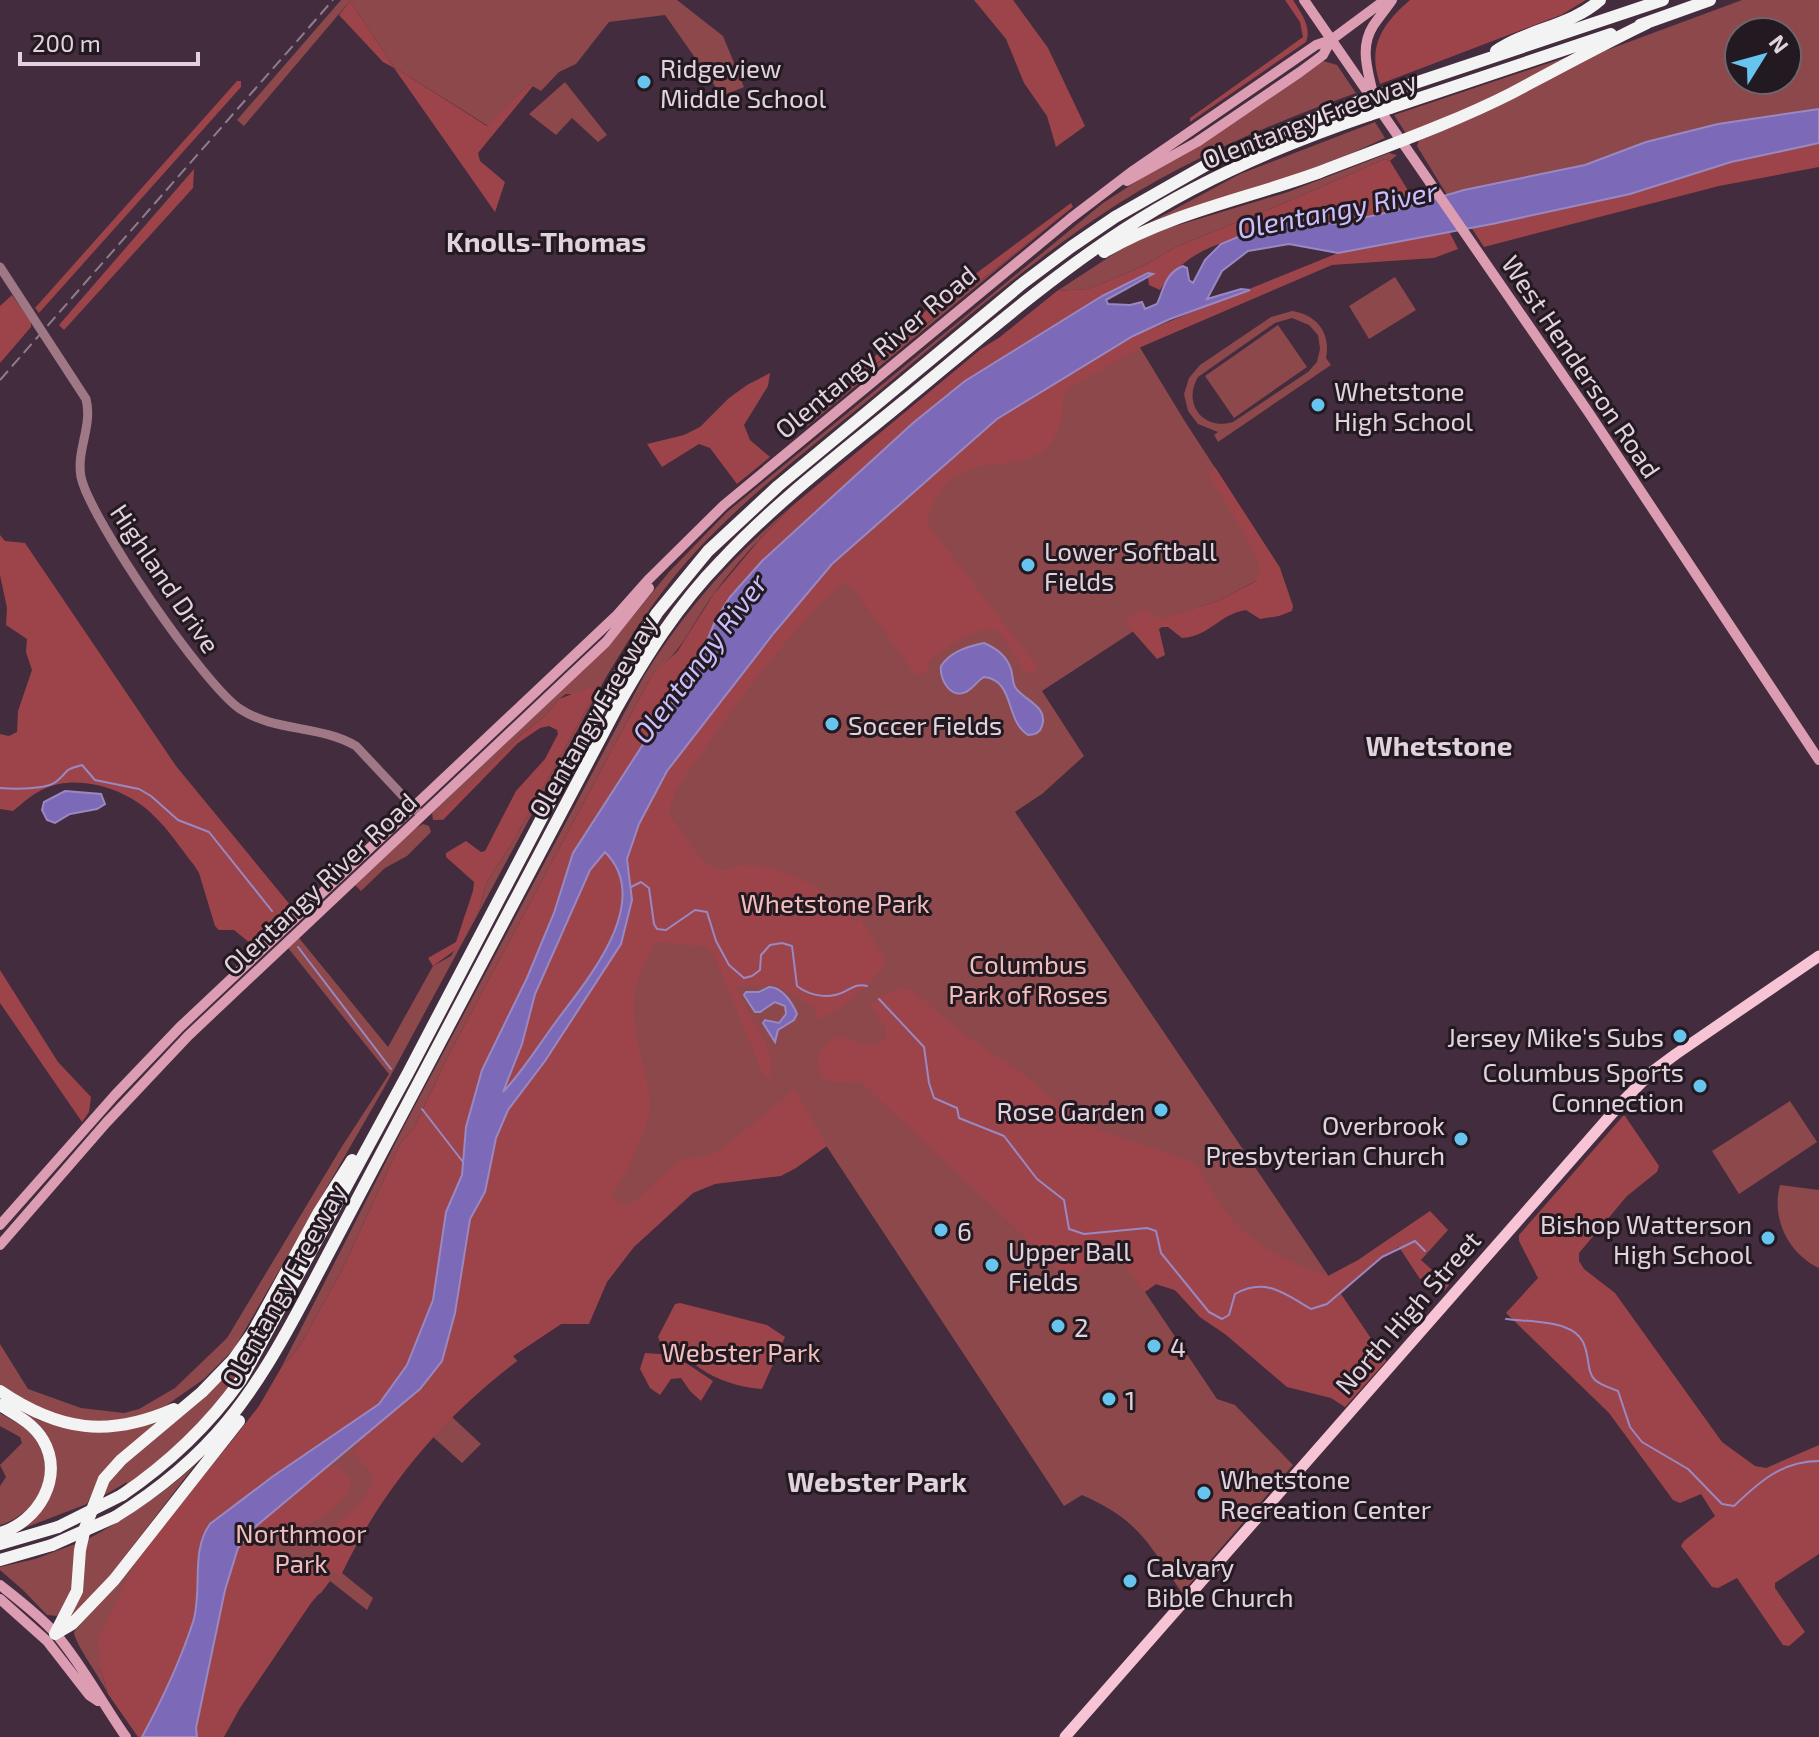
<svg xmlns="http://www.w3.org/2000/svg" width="1819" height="1737" font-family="'Exo 2',sans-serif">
<rect width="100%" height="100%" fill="#432c3d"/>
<!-- green -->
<path fill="#8c484b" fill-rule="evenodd" d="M341,0h336l46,36 21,51 -22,9 -57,-81 -56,7 -33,42 -17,8 -18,19 -12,-7 -41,42 -94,-59 -44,-66 -106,125 -7,-6z
M1742,0h77v109l-101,15 -72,18 -61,23 -138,30 -30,-49 2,-6 40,-16 140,-71zM1739,32h48v48h-48z
M1567,57l1,2 -54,30 -104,44 -5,-1 -11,-17z
M1323,61l14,4 19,28c-92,33 -180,71 -261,126 -76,52 -146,114 -217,173 -60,50 -124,98 -178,155 -37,39 -67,85 -95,132l-221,409 -150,261 -30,30 -43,30 -15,6 -53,9 -23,-4 -32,-13 -38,-22v-41l28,45 53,19 43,5 15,-4 36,-21 52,-50 114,-190 48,-74 -101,-126 11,-10 89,109 45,-81 18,-10 29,-49 6,-23 29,-46 80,-144h-29l-7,5 -14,17 -22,17 -83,81 -1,4 4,2h-10l-1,-7 179,-170 58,-71 58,-60 376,-309z
M565,82l42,53 -9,7 -26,-24 -16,17 -27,-21z
M1375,122l10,16 -61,28 -175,57 91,-49z
M1389,153l8,2 -7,6 -5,-2 -103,45 -106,43 -35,20 -40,17 -14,5 -30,2 69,-45 36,-16 126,-38z
M1064,214l-259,214 23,-29v4z
M1395,277l21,33 -47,29 -20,-33z
M1292,311c26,4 39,23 34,47l5,7 -113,77 -4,-7 4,-3 -20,-8 -10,-13 -4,-17 5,-16 11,-13 71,-48zM1292,318l17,7 9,10 2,14 -3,13 -9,10 -75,50c-29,9 -51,-18 -35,-45l77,-54z
M1278,325l29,42 -73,51 -29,-42z
M1133,336l51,84 96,148 -62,33 -75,24 -101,66 42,65 -42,38 -27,18 371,549 -41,46 -50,-70 -70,-3 -25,-17 -25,-27 -19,-6 -11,8 72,107 18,6 58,60 -111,128c-33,-49 -43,-73 -100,-98l-18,11 -268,-406 -244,208 9,16 -48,32 4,5 -36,27 -30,28 30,28 -19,19 -30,-27c-36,43 -66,86 -90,137l31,25 -6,12 -37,-29 -9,12 -40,23 -26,-89 165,-138 207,-530 205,-295z
M792,506c-28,28 -56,57 -79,89 -20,27 -31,58 -60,78l-204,381 -35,74 -13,14 -60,130 -42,75 -18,21 122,-240 241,-452c41,-66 89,-120 148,-170z
M423,824l6,2 2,6 -24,24 -22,12 -24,23 -6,-6 59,-56z
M1790,1101l27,41 -78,52 -27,-43z
M1780,1185l39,5v78c-31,-15 -48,-50 -39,-83z
M298,1262l2,1c-32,59 -62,124 -111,172 -19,19 -41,35 -63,51l1,-4 -29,17 5,-12 24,-29 58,-44 25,-23z
M25,1411l13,9 24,7 102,-10 -67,66 -10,21 -68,26 36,-61 -33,-55z
M0,1413c13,8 28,14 36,27 23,35 0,74 -36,85v-39l6,-9 -6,-12 22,-22 -2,-6 -20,-11z
M195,1465l-86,112 -26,31 -16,13 15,-27 4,-54c39,-21 76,-45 109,-75z
M75,1544l-3,49 -15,23 -10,-1 -23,-24 -24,-21v-3l35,-8z
M140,1555l-40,112 8,27c-7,-16 -33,-49 -34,-62z"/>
<!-- forest -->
<path fill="#9d444a" d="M974,0h39l35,48 37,78 -29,21 -9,-31 -23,-33 -18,-44z
M1285,0h8c8,13 19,27 13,42l-116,80v-4l113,-81 -3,-15z
M1410,0h176l-25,15 -181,69c-13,-37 2,-60 30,-84z
M350,1l44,66 93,59 42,-42 4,2 -55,67 2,8 25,21 -10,30 -101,-144 -11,-6 -44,-47z
M237,81h4v6l-202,226 -4,-5z
M1819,143v24l-100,19 -235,61 -13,-20 159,-33 101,-32z
M1385,159l5,2 19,31 14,1 4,8c-29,9 -59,18 -90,23 -61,9 -140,6 -177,66l-11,-5 -1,-7 4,-4 -50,22 -137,85 -52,42 -151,138 -32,36 -14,22 -21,51 -53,76 -69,107 -19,60 -27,65 -45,92 -16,57 -4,48 -16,37 -13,88 -26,65 -28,39 -107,73 -62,47c-19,27 -8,62 -16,92 -10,42 -31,83 -52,121h-4l-30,-43 -8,-27 -2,-28 42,-84 98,-122 21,-27 22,-38 18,-21 42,-75 60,-130 13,-14 35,-74 204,-381 24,-21 36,-57 47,-56 32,-33 189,-157 19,-12 57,-46 30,-2 14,-5 40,-17 35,-20 106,-43z
M194,169l-1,19 -129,142 -5,-5z
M1071,203l2,4 -246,196 1,-4 92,-84z
M1449,231l9,18 -24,9 -102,7 -191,82 -76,44c-3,15 -3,37 -12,49 -32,47 -103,-7 -126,83l111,145 -12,7c-8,-12 -16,-32 -27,-42 -15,-13 -59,18 -71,29v7l-11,8 -63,-88 -9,-6 -5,2c-56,54 -96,106 -140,171 -12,17 -30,38 -31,59 16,17 23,40 44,52 11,7 18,0 30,-2 25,-3 72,19 92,34 8,6 14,16 20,24l6,-4 25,43c-18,26 -41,46 -69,58l-2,-12 -39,-23 -40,1c8,27 45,64 33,92l-7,-6 -48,-117 -7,-8 -51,-5c-29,47 -25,68 -14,120 3,13 8,29 8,43 -1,24 -25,73 -40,91l14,8 9,-1 42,-39 9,-5 19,-2 18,-8 63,-50 8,-10 4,2 31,55 -31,22 -15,8 -66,8 -22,9 -59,54 -27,35 -18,42h-28l-48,32 4,5c-77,59 -135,128 -177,216l-21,-17c-5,-33 51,-49 54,-85l-19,-21 3,-11 63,-54 22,-28 13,-48 15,-94 15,-27 11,-54 12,-28 37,-49 76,-117 11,-44 -5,-41 12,-35 28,-53 54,-72 111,-135 165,-145 136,-83 205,-83z
M12,295l19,27v5l-31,36v-57z
M770,373l-2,13 -24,39 6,15 20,17 -33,27 -27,-36 -11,-4 -37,23 -15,-23 37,-9 16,-8 29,-29 18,-13z
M1215,467l65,101 13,38 -1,5 -13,5 -19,3 -14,-9c-27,4 -35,26 -64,28l-14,-11h-6l-3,2 6,26 -8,4 -30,-34 1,-7 17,-9 15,10 58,-18 38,-20 4,-11 -10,-27 -41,-67z
M0,535l5,6 20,2 151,223 120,146 -34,30 -12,1 -16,-13h-15l-4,-4 -16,-53 -5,-8c-13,-16 -25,-35 -40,-49 -26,-27 -76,-43 -110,-27 -12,5 -21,14 -31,22l-13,-2v-75l9,2 8,-4 1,-21 14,-41 -6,-18 1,-13 -21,-14 1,-17 -7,-33z
M590,687l5,3v4l-80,144 -29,46 -6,23 -22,41 -25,18 -5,-8 28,-16 17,-51 1,-9 -28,-25v-4l20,-12 15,11 4,-1 31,-60 29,-32 13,-25 -1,-4 -8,-4 -9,2 -22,15 -75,77 -4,-2v-4l84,-81 22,-17 14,-17z
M605,851c12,15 17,26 18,45 1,47 -89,160 -121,198l20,-50 13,-50 55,-124z
M0,970l58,92 33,35 -2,15 -7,10 -82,-119z
M900,989l12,1 54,46 55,36 47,41 26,15 98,34c12,13 18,28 28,42 26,38 66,58 108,72l30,-16 72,-49 18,19 -27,30 28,25 -5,6 -17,-15 -7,3 -21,-32 -18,10 -40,37 45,67 -41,46 -14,-9 -44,-11 -62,-53 -25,-17 -25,-27 -19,-6 -12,8 -30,-44 -45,31 -209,-198c-9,0 -24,3 -32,0 -6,-3 -6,-5 -8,-10 -6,-17 4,-27 19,-35 17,5 35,16 48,0l-2,-9 -14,-21c6,-10 18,-14 29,-17z
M1623,1116h2l34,50 -2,6 -30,24 -48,57v8l5,8 31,24 107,149 33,24 11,2 53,-23v109l-44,29v5l30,44 -16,14 -6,-1 -46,-67 -19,10 -6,-1 -31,-41 3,-5 31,-25 -14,-22 -21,9 -7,-3 -64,-87 -103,-100 32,-35 -19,-37v-6z
M680,1303l87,22 18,12 -23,52c-20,-1 -45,-9 -61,-20 -14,-10 -22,-20 -39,-22l-4,-10 17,-33z
M645,1353l29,2 39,26 -12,20 -11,-10 -9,-13 -10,1 -11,16 -10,-7 -10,-19z
M330,1466l9,2 12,11c-1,22 -35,45 -56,49 -5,1 -13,-1 -19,2 -7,3 -8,9 -10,16l13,10 32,10 19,15 -19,22 -71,105 -16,29h-27l-1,-9 29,-138 13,-42 17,-21z"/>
<!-- water -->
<path fill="#7c69b7" stroke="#9a88c2" stroke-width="2" fill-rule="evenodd" d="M1819,109v34l-88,19 -101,32 -138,30 -154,29 -49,-9 -41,7 -26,20 -15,28 34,-10 9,1 -80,29 -37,17 -136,83 -165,145 -58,69 -107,138 -28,53 -12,35 5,41 -11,44 -76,117 -37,49 -12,28 -11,54 -15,27 -15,94 -13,48 -22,28 -165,138 -17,21 -13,42 -29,138 1,9h-55c20,-37 38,-75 51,-115 10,-32 -3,-70 17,-98l62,-47 107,-73 28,-39 26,-65 13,-88 16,-37 4,-48 16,-57 45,-92 27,-65 19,-60 69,-107 53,-76 21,-51 14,-22 32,-36 151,-138 52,-42 137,-85 46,-23 5,1 -47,26 2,4 22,1 12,-3 3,7 12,-5c7,-15 8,-31 26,-38l4,2 2,12 4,3 12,-23 16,-16 56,-23 15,-2 45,5 56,-13 71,-21 121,-25 61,-23 72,-18zM605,852c50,50 -19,129 -50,171 -17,23 -32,48 -52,69l19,-48 13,-50 55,-124z
M984,643c12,5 23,14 27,26 2,7 1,12 4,18 8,13 34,19 27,39 -2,7 -7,9 -14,9 -23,-14 -13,-55 -44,-58 -7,4 -9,9 -15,13 -16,12 -30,-9 -28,-24 9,-14 27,-20 43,-23z
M65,791l36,3 4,10 -8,5 -27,5 -15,9 -8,-3 -5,-10 2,-8z
M769,987c13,0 23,15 28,27l-3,6 -16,10 -3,12 -12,-19 2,-3 14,3 7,-9 -1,-8 -10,-4 -15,10h-5l-11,-17 2,-3h13z"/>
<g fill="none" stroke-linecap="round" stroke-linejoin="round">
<!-- stream -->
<path stroke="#9a88c2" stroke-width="2" d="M0,788c13,1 47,2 57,-7 12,-10 6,-11 25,-16l13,15 44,9 12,7 27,24 31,12 63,79
M631,887l10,-5 8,6 5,36 3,5 9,1 29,-20 12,2 9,29 13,24 15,13 8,-2 8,-6 1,-15 9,-10 12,-2 10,3 5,40c10,8 25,12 38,9 13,-2 19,-13 32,-9
M298,947l93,122
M879,999l45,48 5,36 5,15 23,10 2,10 45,18 33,43 27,21 5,29 15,5 63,-6 9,3 5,22 48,59 13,7 7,-4 6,-21c30,-17 49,-1 76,15l16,-5 55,-47 33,-16 10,10
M422,1109l41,53
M1506,1319c16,2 43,2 58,8 32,11 18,40 31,53 5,5 16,8 23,11l12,36 12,15 46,27 34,35 12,2c25,-24 48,-45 85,-45"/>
<!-- tertiary -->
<path stroke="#a07885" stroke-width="9" d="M0,267l86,132c7,27 -10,51 -5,78 9,42 123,208 159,232 35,23 81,16 116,37l61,65"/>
<!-- secondary -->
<path stroke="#dc9cb2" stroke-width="10" d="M1304,0l285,413 230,347
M1374,100c-4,-25 -16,-50 -1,-74 6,-9 13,-17 19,-26
M1127,181l70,-39 103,-70 23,-17 8,-15
M0,1225l115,-130 65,-68 436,-411 32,-36 76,-75 347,-287 63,-48 182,-125 15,-5 54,-40
M0,1245l106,-122 82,-87 418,-394 43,-54
M0,1585c19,15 40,31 56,49 27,32 46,69 70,103
M0,1599l47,42 42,54 9,6"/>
<!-- primary -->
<path stroke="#f6c4d5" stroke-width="11" d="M1065,1737l558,-636 30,-30 23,-17 143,-98"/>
<!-- motorway -->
<path stroke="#f3f3f3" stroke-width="12" d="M1640,25l70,-25
M1496,51c32,-22 75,-25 104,-51
M1382,94l281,-94
M1390,108l221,-74
M1104,252c66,-39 145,-54 216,-80 64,-25 131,-48 192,-79 45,-24 89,-48 135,-70
M0,1391c59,40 108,47 174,18
M0,1405c16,10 33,18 43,35 22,37 -5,82 -43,93
M122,1495c47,-32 86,-69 119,-115l167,-307 195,-372 54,-88 51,-62 70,-65 245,-203 48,-36 44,-30 100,-57 54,-24 91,-35
M115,1517c98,-61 138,-121 191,-221l310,-587c30,-53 62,-104 105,-148 55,-59 120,-108 182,-159 72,-59 142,-121 220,-172 76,-50 160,-86 246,-115
M0,1544l58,-17
M0,1560l52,-15
M55,1634l22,-43 3,-41 5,-22 19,-49 17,-19 81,-68 31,-32 20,-28 66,-120 33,-52
M55,1634l17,-10 42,-44 125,-159"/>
<!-- rail -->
<path stroke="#907d8b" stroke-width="2" stroke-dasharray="12 6" stroke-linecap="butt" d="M0,380l333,-380"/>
<!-- motorway-bridge -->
<path stroke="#f3f3f3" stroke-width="12" d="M1360,101l22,-7
M1369,115l21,-7
M58,1527l64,-32
M52,1545l63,-28"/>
</g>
<!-- markers -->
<g fill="#66c4ef" stroke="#231920" stroke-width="3">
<circle cx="644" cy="82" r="8"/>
<circle cx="1318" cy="405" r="8"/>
<circle cx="1028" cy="565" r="8"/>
<circle cx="832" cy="724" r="8"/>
<circle cx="1680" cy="1036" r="8"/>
<circle cx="1700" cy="1086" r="8"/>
<circle cx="1161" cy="1110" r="8"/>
<circle cx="1461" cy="1139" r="8"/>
<circle cx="941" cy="1230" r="8"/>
<circle cx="1768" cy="1238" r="8"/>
<circle cx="992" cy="1265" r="8"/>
<circle cx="1058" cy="1326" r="8"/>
<circle cx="1154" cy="1346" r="8"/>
<circle cx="1109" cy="1399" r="8"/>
<circle cx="1204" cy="1493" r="8"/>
<circle cx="1130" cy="1581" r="8"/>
</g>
<g text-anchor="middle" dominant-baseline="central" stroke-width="6" stroke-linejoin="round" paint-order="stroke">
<!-- poi labels -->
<g font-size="26" fill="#e1d2dd" stroke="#231920" text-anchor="start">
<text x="660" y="67">Ridgeview<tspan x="660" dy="30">Middle School</tspan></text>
<text x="1334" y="390">Whetstone<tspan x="1334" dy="30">High School</tspan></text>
<text x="1044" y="550">Lower Softball<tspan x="1044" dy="30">Fields</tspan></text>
<text x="848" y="724">Soccer Fields</text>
<text x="1664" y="1036" text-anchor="end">Jersey Mike's Subs</text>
<text x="1684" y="1071" text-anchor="end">Columbus Sports<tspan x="1684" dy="30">Connection</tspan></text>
<text x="1145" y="1110" text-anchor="end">Rose Garden</text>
<text x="1445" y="1124" text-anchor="end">Overbrook<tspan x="1445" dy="30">Presbyterian Church</tspan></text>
<text x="1752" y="1223" text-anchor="end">Bishop Watterson<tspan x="1752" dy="30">High School</tspan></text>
<text x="957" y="1230">6</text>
<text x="1008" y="1250">Upper Ball<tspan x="1008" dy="30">Fields</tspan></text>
<text x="1074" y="1326">2</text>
<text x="1170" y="1346">4</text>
<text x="1125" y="1399">1</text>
<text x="1220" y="1478">Whetstone<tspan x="1220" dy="30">Recreation Center</tspan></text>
<text x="1146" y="1566">Calvary<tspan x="1146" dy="30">Bible Church</tspan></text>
</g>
<!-- street labels -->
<g font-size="26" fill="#e1d2dd" stroke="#231920">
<text transform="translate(1309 119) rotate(-21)">Olentangy Freeway</text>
<text transform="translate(875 351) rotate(-40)">Olentangy River Road</text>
<text transform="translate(1582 366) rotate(56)">West Henderson Road</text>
<text transform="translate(166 578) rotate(56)">Highland Drive</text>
<text transform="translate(592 716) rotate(-60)">Olentangy Freeway</text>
<text transform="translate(319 883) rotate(-43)">Olentangy River Road</text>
<text transform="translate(283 1285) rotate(-61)">Olentangy Freeway</text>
<text transform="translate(1407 1312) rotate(-49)">North High Street</text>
</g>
<!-- park labels -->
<g font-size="26" fill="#f1bdbd" stroke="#231920">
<text x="835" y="902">Whetstone Park</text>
<text x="1028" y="963">Columbus<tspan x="1028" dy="30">Park of Roses</tspan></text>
<text x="741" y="1351">Webster Park</text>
<text x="301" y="1532">Northmoor<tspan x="301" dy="30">Park</tspan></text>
</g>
<!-- water labels -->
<g font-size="28" font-style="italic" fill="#cabefd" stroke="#231920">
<text transform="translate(1337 209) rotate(-11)">Olentangy River</text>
<text transform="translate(699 658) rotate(-53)">Olentangy River</text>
</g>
<!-- neighbourhood labels -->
<g font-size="28" font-weight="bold" fill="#e1d2dd" stroke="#231920">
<text x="546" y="241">Knolls-Thomas</text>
<text x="1439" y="745">Whetstone</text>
<text x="877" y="1481">Webster Park</text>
</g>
</g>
<!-- north arrow -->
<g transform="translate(1763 56) rotate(53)"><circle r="38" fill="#231920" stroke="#6f636c" stroke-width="2"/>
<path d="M0-6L14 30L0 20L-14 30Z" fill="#66c4ef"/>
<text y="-12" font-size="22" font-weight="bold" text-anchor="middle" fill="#e1d2dd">N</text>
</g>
<!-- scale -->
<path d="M20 52v12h178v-12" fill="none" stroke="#e1d2dd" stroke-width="4"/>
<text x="32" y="52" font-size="24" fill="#e1d2dd" stroke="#231920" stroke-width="6" paint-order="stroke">200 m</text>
</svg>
